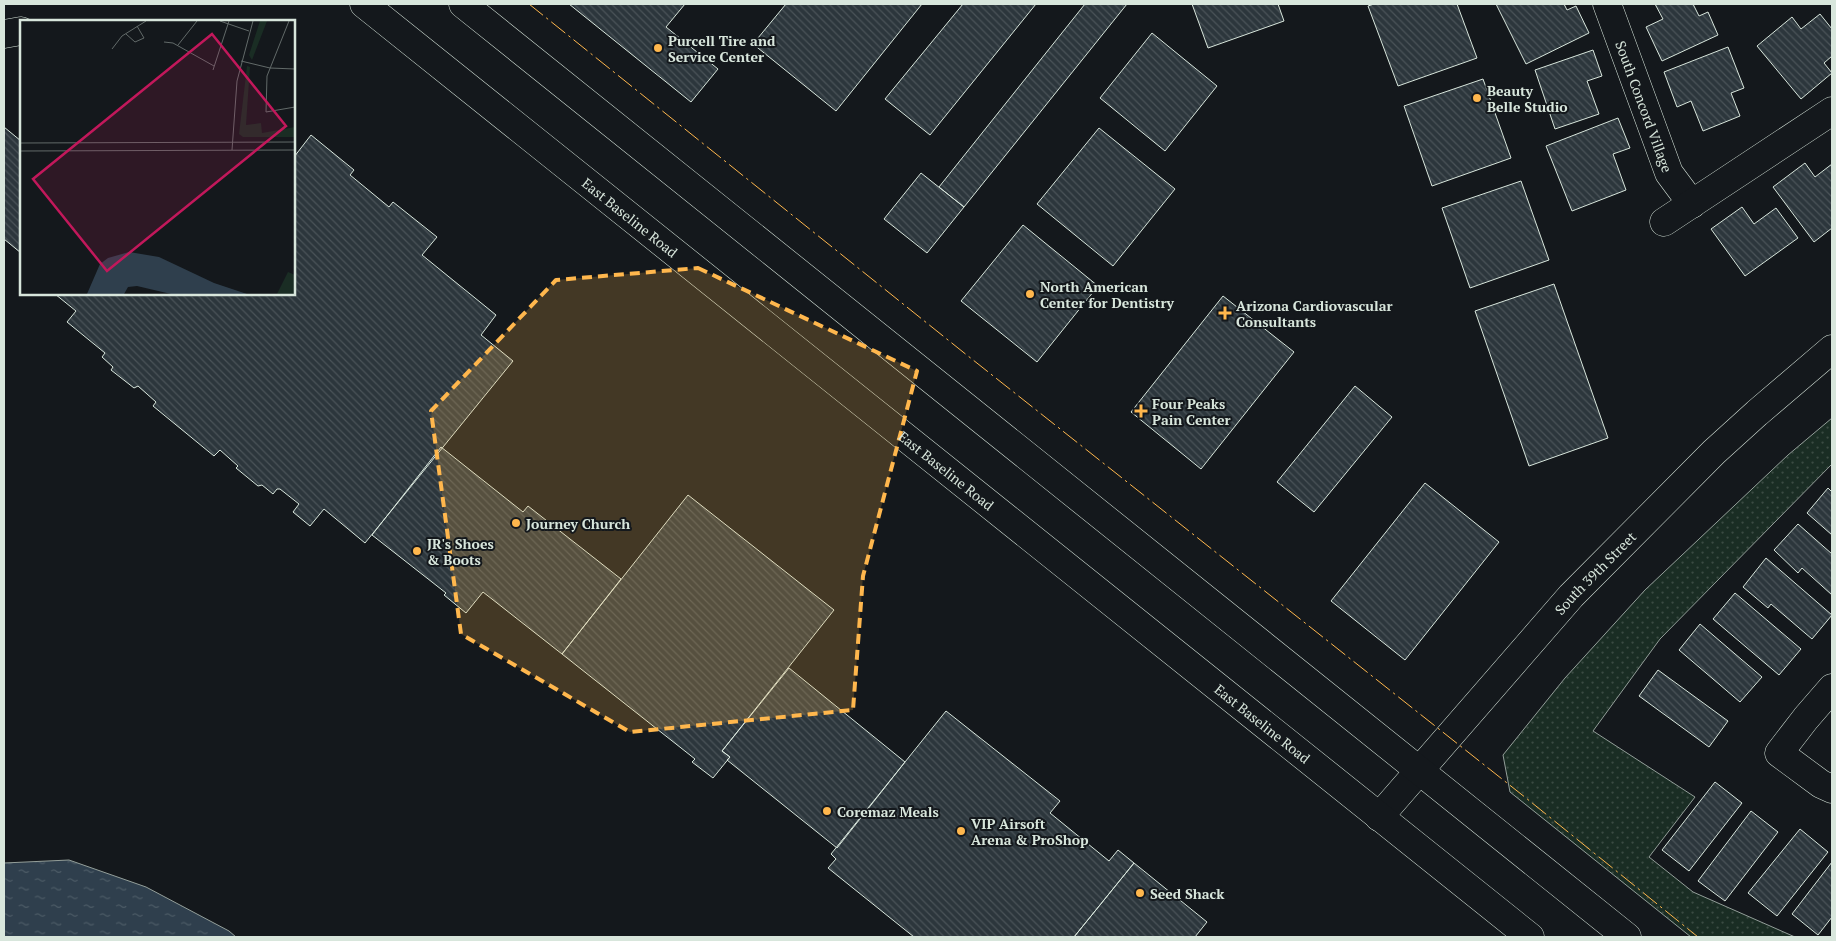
<svg xmlns="http://www.w3.org/2000/svg" width="1836" height="941" font-family="'PT Serif',serif">
<defs>
<pattern id="park-dots" width="8" height="8" patternUnits="userSpaceOnUse" patternTransform="scale(1.25)"><rect width="8" height="8" fill="#1a2d24"/><path d="M2 2h.1M6 6h.1" fill="none" stroke="#3b4b43" stroke-width="1.8" stroke-linecap="round"/></pattern>
<pattern id="water-ripples" width="26" height="14" patternUnits="userSpaceOnUse" patternTransform="scale(1.25)"><rect width="26" height="14" fill="#2f3f4d"/><path d="M2 4q2-2 4 0t4 0M15 11q2-2 4 0t4 0" fill="none" stroke="#4c5b66"/></pattern>
<pattern id="building-back-hatch" width="6" height="6" patternUnits="userSpaceOnUse" patternTransform="scale(1.25)"><rect width="6" height="6" fill="#2c363c"/><path d="M-1 5l2 2M0 0l6 6M5-1l2 2" fill="none" stroke="#4a5358"/></pattern>
</defs>
<rect width="100%" height="100%" fill="#14181c"/>
<!-- park -->
<path fill="url(#park-dots)" stroke="#939e99" d="M1832,418v46l-172,175 -67,92 102,66 -46,60 44,35 102,45h-104l-181,-145 -7,-37 62,-77 80,-88 143,-135z"/>
<!-- water -->
<path fill="url(#water-ripples)" stroke="#939e99" d="M69,860l77,27 83,44 7,6h-232v-74z"/>
<!-- building -->
<path fill="url(#building-back-hatch)" stroke="#d8e6dc" d="M569,4h116l-19,23 52,42 -27,33z
M786,4h136l-86,107 -83,-67z
M963,4h73l-106,131 -45,-36z
M1085,4h42l-163,203 -25,-20z
M1192,4h86l6,17 -76,27z
M1374,4h83l20,54 -79,28 -30,-80z
M1496,4h68l3,6 9,-4 13,27 -63,31z
M1655,4h38l6,12 9,-4 10,23 -56,26 -16,-34 17,-8z
M1820,14l12,15v27l-8,7 8,10 -31,26 -44,-53 35,-29 9,12z
M1152,33l65,53 -52,65 -65,-53z
M1728,47l16,41 -13,5 9,23 -37,15 -12,-30 -14,6 -13,-35z
M1593,50l9,26 -15,5 12,33 -44,15 -20,-59z
M1483,79l28,79 -79,28 -28,-80z
M1618,118l12,30 -17,6 13,36 -54,21 -26,-65z
M4,127l17,14v112l-17,-14z
M1099,128l76,61 -62,77 -76,-62z
M311,135l43,35 -4,5 39,32 4,-5 44,35 -15,18 74,60 -15,20 32,26 -148,182 -41,-34 -14,17 -17,-14 6,-8 -19,-15h-3l-4,5 -11,-9 -4,1 -22,-18 2,-2 -18,-16 -6,6 -61,-50 3,-4 -18,-16 -4,2 -23,-18 2,-3 -11,-10 3,-4 -38,-31 9,-11 -21,-17h239v-137z
M1805,163l10,14 17,-13v64l-18,14 -41,-55z
M921,173l43,34 -37,46 -43,-34z
M1521,181l28,79 -79,28 -28,-80z
M1742,207l12,17 22,-16 22,30 -53,38 -34,-47z
M1023,225l75,61 -61,76 -76,-61z
M1554,284l54,154 -79,28 -54,-155z
M1223,296l71,56 -93,117 -70,-57z
M1355,386l37,31 -78,95 -37,-30z
M441,447l82,65 5,-6 93,73 -59,75 -79,-62 -17,21 -22,-18 2,-2 -74,-58z
M1425,483l74,59 -94,118 -74,-59z
M1828,488l4,4v43l-25,-22z
M688,495l146,115 -112,141 8,6 -17,21 -21,-16 3,-3 -133,-105z
M1798,524l34,30v41l-30,-27 -4,5 -24,-23z
M1766,558l66,57 -20,24 -41,-35 -3,4 -25,-21z
M1735,593l66,56 -22,26 -66,-56z
M1700,624l62,53 -22,25 -61,-52z
M789,668l116,94 -68,86 -110,-88 3,-3 -8,-6z
M1658,670l70,51 -19,26 -70,-51z
M946,711l114,90 -10,12 59,48 9,-11 16,13 -60,74h-160l-86,-69 8,-9 -5,-5z
M1715,782l27,21 -53,68 -27,-21z
M1751,811l27,21 -53,69 -27,-20z
M1800,829l28,23 -51,64 -29,-23z
M1832,862v55l-14,18 -26,-21z
M1134,863l73,59 -12,15h-121z"/>
<g fill="none" stroke-linecap="round" stroke-linejoin="round">
<!-- minor casing -->
<g stroke="#d8e6dc" stroke-width="29">
<g id="minor">
<path id="s1" d="M1607,4l62,169 23,31"/>
<path d="M4,34l17,-3"/>
<path d="M1664,222l168,-111"/>
<path d="M1832,688l-26,30 -27,35 42,31 11,5"/>
<path id="s2" d="M1379,817l192,-221 143,-144 43,-39 75,-64"/>
</g>
</g>
<!-- major casing -->
<g stroke="#d8e6dc" stroke-width="29">
<g id="major">
<path id="s3" d="M364,4l1166,933"/>
<path d="M463,4l1164,933"/>
</g>
</g>
<!-- minor -->
<use href="#minor" stroke="#14181c" stroke-width="28"/>
<!-- major -->
<use href="#major" stroke="#14181c" stroke-width="28"/>
<!-- power -->
<path stroke="#ffb74d" stroke-width="1" stroke-dasharray="18 4 2.5 4" stroke-linecap="butt" d="M529,4l434,348 563,446 172,139"/>
</g>
<!-- marked area -->
<path fill="#ffb74d" fill-opacity="0.2" stroke="#ffb74d" stroke-width="4" stroke-dasharray="10 6" stroke-linejoin="round" d="M698,268l219,103 -54,205 -10,134 -223,22 -169,-98 -30,-223 125,-131z"/>
<!-- markers -->
<g fill="#ffb74d" stroke="#14181c" stroke-width="2">
<circle cx="658" cy="48" r="5"/>
<circle cx="1477" cy="98" r="5"/>
<circle cx="1030" cy="294" r="5"/>
<path d="M1222.5 305.5h5v5h5v5h-5v5h-5v-5h-5v-5h5z"/>
<path d="M1138.5 403.5h5v5h5v5h-5v5h-5v-5h-5v-5h5z"/>
<circle cx="516" cy="523" r="5"/>
<circle cx="417" cy="551" r="5"/>
<circle cx="827" cy="811" r="5"/>
<circle cx="961" cy="831" r="5"/>
<circle cx="1140" cy="893" r="5"/>
</g>
<g text-anchor="middle" dominant-baseline="central" stroke-width="4" stroke-linejoin="round" paint-order="stroke">
<!-- poi labels -->
<g font-size="14" font-weight="bold" fill="#d8e6dc" stroke="#14181c" text-anchor="start">
<text x="668" y="40">Purcell Tire and<tspan x="668" dy="16">Service Center</tspan></text>
<text x="1487" y="90">Beauty<tspan x="1487" dy="16">Belle Studio</tspan></text>
<text x="1040" y="286">North American<tspan x="1040" dy="16">Center for Dentistry</tspan></text>
<text x="1236" y="305">Arizona Cardiovascular<tspan x="1236" dy="16">Consultants</tspan></text>
<text x="1152" y="403">Four Peaks<tspan x="1152" dy="16">Pain Center</tspan></text>
<text x="526" y="523">Journey Church</text>
<text x="427" y="543">JR's Shoes<tspan x="427" dy="16">&amp; Boots</tspan></text>
<text x="837" y="811">Coremaz Meals</text>
<text x="971" y="823">VIP Airsoft<tspan x="971" dy="16">Arena &amp; ProShop</tspan></text>
<text x="1150" y="893">Seed Shack</text>
</g>
<!-- street labels -->
<g font-size="14" fill="#d8e6dc" stroke="#14181c">
<text stroke="none"><textPath href="#s1" startOffset="109">South Concord Village</textPath></text>
<text stroke="none"><textPath href="#s3" startOffset="341">East Baseline Road</textPath></text>
<text stroke="none"><textPath href="#s3" startOffset="746">East Baseline Road</textPath></text>
<text stroke="none"><textPath href="#s2" startOffset="326">South 39th Street</textPath></text>
<text stroke="none"><textPath href="#s3" startOffset="1151">East Baseline Road</textPath></text>
</g>
</g>
<!-- overview -->
<g transform="translate(20 20)">
<rect width="275" height="275" fill="#14181c"/>
<path d="M240,1h7l-15,39 -3,-5zM227,46l3,1 -4,58 15,-2 1,10 33,-6v10h-52l-4,-3zM268,252l7,3v19h-18z" fill="#1a2d24"/>
<path d="M109,232l30,5 55,26 33,11h-76l-34,-8 -9,1 -4,7h-37l13,-30 8,-6z" fill="#2f3f4d"/>
<path fill="none" stroke="#626a69" stroke-width="1" d="M200,1l29,10M269,1l-22,55 -1,36 29,-5M106,14l9,8 9,-4 -7,-12M144,22l9,1 41,23M158,25l19,-24M92,29l10,-13 24,-15M221,41l29,7 25,1M193,50l16,-49M0,123l275,-1M212,130l5,-69 16,-60M0,131l275,-1"/>
<path fill="#c2185b" fill-opacity="0.15" stroke="#c2185b" stroke-width="2.5" d="M192,14l74,92 -179,145 -74,-92z"/>
<rect width="275" height="275" fill="none" stroke="#d8e6dc" stroke-width="2.5"/>
</g>
<!-- border -->
<rect width="1836" height="941" fill="none" stroke="#d8e6dc" stroke-width="10"/>
</svg>
